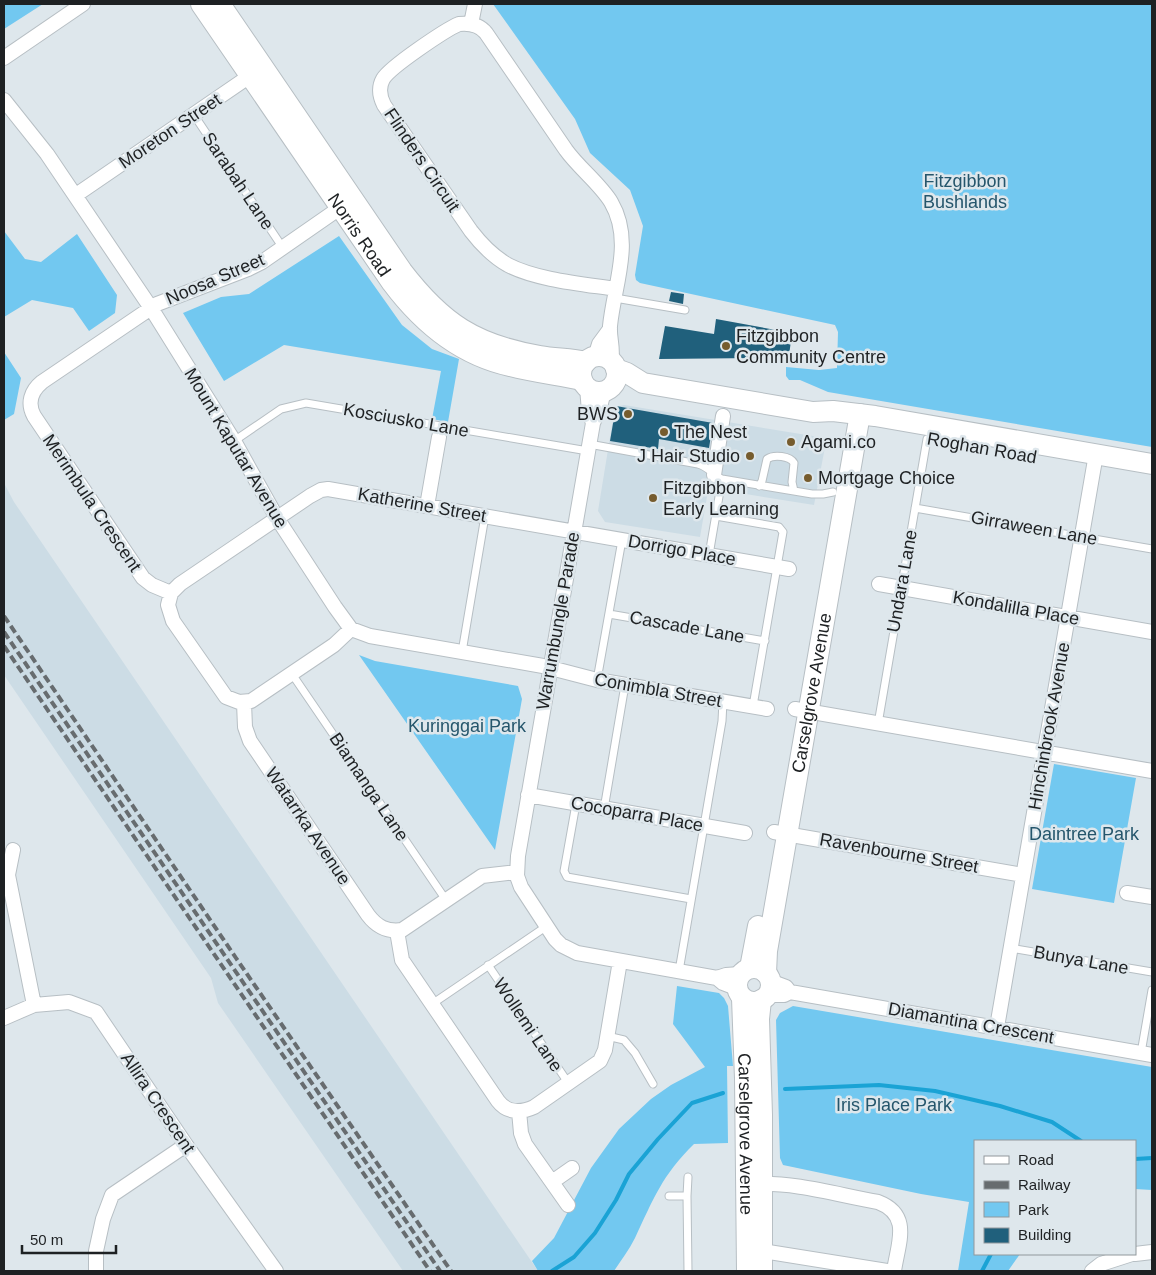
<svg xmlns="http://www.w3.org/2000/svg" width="1156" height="1275" font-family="Helvetica,sans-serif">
<rect width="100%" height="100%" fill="#dee7ec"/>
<!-- built -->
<path fill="#ccdce5" d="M624,405l189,31 7,4 5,7 -11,58 -87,-14 -18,-6 -9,52 -95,-15 -7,-11 16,-98 2,-6z
M4,483l10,19 524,769h-135l-185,-268 -7,-25 -207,-303z"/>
<!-- green -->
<path fill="#72c8f0" d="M4,4h39l-39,25z
M493,4h659v443l-324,-55 -28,-12h-11l-3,-4v-9l33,3 18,-2 1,-36 -3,-7 -195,-42 -4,-3 -1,-5 8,-49 -13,-36 -40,-37 -15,-34z
M4,231l21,28 16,3 36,-28 40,61 -2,18 -26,18 -16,-23 -41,-8 -28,17z
M339,236l63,89 30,24 27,10 -11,63 -16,-3 9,-48 -157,-26 -60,36 -41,-68 38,-16 28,-3z
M4,352l17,26 -7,36 -10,6z
M359,655l16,6 143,25 4,13 -27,151z
M1054,764l82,14 -22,125 -82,-14z
M677,986l42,7 5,5 4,8 5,60h-6l1,77 -34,1c-32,31 -41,56 -59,94 -6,12 -14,22 -21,33h-76l-6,-10 22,-23 37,-70 28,-39 32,-30 20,-14 34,-18 -32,-43z
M793,1006l359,61v123l-17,-1v-48h-160v113h45l-12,17h-50l11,-69 -48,-8 -138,-29 -3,-7 -4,-138 4,-7z"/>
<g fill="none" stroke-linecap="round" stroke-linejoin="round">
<!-- stream -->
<path stroke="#1aa3d5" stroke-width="4" d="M785,1089l94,-4 56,6 65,15 52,16 29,19
M1135,1159l17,-1
M552,1271l22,-14 21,-24 21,-33 13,-26 29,-35 34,-36 31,-10
M982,1271l9,-17"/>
</g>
<!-- building -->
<path fill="#20607c" d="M671,292l13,2 -1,10 -14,-3z
M716,319l76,14 -4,30 -32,-5 -97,1 6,-33 49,8z
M616,406l97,17 -4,25 -50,-9 -1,10 -48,-8z"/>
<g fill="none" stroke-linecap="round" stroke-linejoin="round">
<!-- lane casing -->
<g stroke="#b7bfc4" stroke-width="9">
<path id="lane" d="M194,115l89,133
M615,298l70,12
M234,441l47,-32 25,-6 282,48
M589,444l109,20c11,3 15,11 24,15l90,15h11l10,-2
M759,486l3,-5 5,-22c7,-5 23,-3 27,4l-2,19 2,9
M915,508l237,41
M716,516l63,11 4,5 -30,174
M709,555l13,-76
M609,614l156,27
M462,652l23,-136
M292,674l154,226
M597,680l25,-140
M878,724l49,-285
M576,804l-12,67 3,6 124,22
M604,809l21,-124
M1010,948l142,24
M488,965l81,119
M679,971l43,-250 1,-20
M432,1004l115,-78
M607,1036l17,4 11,13 18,31
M1141,1053l11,-63
M669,1196h18l1,-19
M687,1196l1,75"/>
</g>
<!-- street casing -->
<g stroke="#b7bfc4" stroke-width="16">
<path id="street" d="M471,24l4,-20
M4,58l79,-54
M4,100l43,54 104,154 83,133 43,77 58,89 16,22 19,7 173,30 54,14 170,29
M76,195l181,-124
M347,203l-85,59 -14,7 -91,35 -115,78c-11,9 -15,21 -8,34l109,162 9,7 19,8 -3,12 5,16 53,76 13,5 12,-1 83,-56 17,-16
M595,357l4,-13 11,-15
M611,361c3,-12 -2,-23 -1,-35 4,-41 24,-85 1,-124 -11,-18 -32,-34 -45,-52l-80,-117c-7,-9 -17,-10 -27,-9 -14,6 -69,43 -76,55 -5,9 -3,18 1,26l87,126c10,13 21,25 37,34 29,15 75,19 108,24
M587,387l2,25 4,11
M604,391l-4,16 -7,16 -75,433 -1,20 4,11 34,52 6,6 16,8 140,25 9,-3 14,-1
M714,475l9,-59
M427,506l12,-69
M879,584l273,48
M171,593l9,-9 130,-88 11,-6 7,-1 461,80
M244,703l1,24 5,14 118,174c9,12 19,17 34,15l80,-54 35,-4
M795,709l357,62
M528,795l217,38
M774,832l249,43
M13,850l-5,25 26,130
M1127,893l25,4
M397,931l5,29 96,141c9,12 23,12 36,6l66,-46 5,-11 15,-89
M717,978l6,5 13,5
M770,981l16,6 4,5 362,63
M767,995h17l6,-3
M4,1018l30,-13 35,-3 27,10 90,133 90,126
M997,1027l99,-573
M519,1111l2,22 4,11 43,61
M552,1182l20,-14
M755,1184c41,-2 83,11 123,18 34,13 20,41 16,69
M762,1251l125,20
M1135,1254l17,-2
M96,1271v-20l7,-32 9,-24 74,-50
M1092,1271l9,-7 31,-10"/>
</g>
<!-- secondary casing -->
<g stroke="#b7bfc4" stroke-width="22">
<g id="secondary">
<path id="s1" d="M201,4l191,279c30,40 68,72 118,83 23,6 48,9 72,14"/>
<path d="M220,4l182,267c40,52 73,74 138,85 16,3 31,2 46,6"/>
<circle cx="599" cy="374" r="18"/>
<path d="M616,369l11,4 16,10 170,29 20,-1 42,5 277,48"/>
<circle cx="754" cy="985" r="17"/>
<path d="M750,968l8,-42"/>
<path id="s2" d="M766,973l1,-22 93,-537"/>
<path id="s3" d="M742,998l3,80 2,193"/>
<path d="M761,1000l-2,19 3,96v156"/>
</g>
</g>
<!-- lane -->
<use href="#lane" stroke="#fff" stroke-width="7"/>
<!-- street -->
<use href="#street" stroke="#fff" stroke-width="14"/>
<!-- secondary -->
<use href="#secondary" stroke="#fff" stroke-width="20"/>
<!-- rail -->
<path stroke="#676c6f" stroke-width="4" stroke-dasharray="8 4" stroke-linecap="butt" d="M4,616l232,342 215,313
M4,632l436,639
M4,646l426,625"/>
</g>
<!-- markers -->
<g fill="#765c2e" stroke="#dee7ec" stroke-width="2">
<circle cx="726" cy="346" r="5"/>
<circle cx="628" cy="414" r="5"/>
<circle cx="664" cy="432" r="5"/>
<circle cx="791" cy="442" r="5"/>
<circle cx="750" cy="456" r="5"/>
<circle cx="808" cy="478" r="5"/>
<circle cx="653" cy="498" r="5"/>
</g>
<g text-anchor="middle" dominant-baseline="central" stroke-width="5" stroke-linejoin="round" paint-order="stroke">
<!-- street labels -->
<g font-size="18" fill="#1e2123" stroke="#dee7ec">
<text transform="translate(170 131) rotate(-34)">Moreton Street</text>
<text transform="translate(422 160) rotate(56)">Flinders Circuit</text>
<text transform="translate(238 181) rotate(56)">Sarabah Lane</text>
<text stroke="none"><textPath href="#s1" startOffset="280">Norris Road</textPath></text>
<text transform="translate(215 279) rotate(-23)">Noosa Street</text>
<text transform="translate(406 420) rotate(10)">Kosciusko Lane</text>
<text transform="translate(236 448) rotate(59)">Mount Kaputar Avenue</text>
<text transform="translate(982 448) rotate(10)">Roghan Road</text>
<text transform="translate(92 503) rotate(56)">Merimbula Crescent</text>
<text transform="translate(422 505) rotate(10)">Katherine Street</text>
<text transform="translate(1034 528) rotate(10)">Girraween Lane</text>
<text transform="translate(682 550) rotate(10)">Dorrigo Place</text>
<text transform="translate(902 581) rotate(-80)">Undara Lane</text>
<text transform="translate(1016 608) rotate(10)">Kondalilla Place</text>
<text transform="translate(558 621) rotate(-80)">Warrumbungle Parade</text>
<text transform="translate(687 627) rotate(10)">Cascade Lane</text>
<text transform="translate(658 690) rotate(10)">Conimbla Street</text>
<text stroke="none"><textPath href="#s2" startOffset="284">Carselgrove Avenue</textPath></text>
<text transform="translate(1049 726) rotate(-80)">Hinchinbrook Avenue</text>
<text transform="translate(369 787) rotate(56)">Biamanga Lane</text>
<text transform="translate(637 814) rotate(10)">Cocoparra Place</text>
<text transform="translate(308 826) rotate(56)">Watarrka Avenue</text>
<text transform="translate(899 853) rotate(10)">Ravenbourne Street</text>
<text transform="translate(1081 960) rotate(10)">Bunya Lane</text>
<text transform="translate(971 1023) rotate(10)">Diamantina Crescent</text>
<text transform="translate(528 1025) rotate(56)">Wollemi Lane</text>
<text transform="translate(158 1103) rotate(56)">Allira Crescent</text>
<text stroke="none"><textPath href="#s3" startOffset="136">Carselgrove Avenue</textPath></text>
</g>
<!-- park labels -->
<g font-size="18" fill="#25566c" stroke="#dee7ec">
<text x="965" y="181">Fitzgibbon<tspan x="965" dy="21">Bushlands</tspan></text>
<text x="467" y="726">Kuringgai Park</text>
<text x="1084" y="834">Daintree Park</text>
<text x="894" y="1105">Iris Place Park</text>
</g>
<!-- poi labels -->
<g font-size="18" fill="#1e2123" stroke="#dee7ec" text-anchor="start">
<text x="736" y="336">Fitzgibbon<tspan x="736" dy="21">Community Centre</tspan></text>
<text x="618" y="414" text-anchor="end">BWS</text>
<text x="674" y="432">The Nest</text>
<text x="801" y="442">Agami.co</text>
<text x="740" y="456" text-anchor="end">J Hair Studio</text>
<text x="818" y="478">Mortgage Choice</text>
<text x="663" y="488">Fitzgibbon<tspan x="663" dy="21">Early Learning</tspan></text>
</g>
</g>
<!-- border -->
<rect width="1156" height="1275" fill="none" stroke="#1e2123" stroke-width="10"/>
<!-- legend -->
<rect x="974" y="1140" width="162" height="115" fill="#dee7ec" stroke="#91989c"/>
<rect x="984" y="1156" width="25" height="8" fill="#ffffff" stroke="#91989c"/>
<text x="1018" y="1165" font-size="15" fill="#1e2123">Road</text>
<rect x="984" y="1181" width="25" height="8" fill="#676c6f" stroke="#91989c"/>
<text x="1018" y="1190" font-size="15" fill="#1e2123">Railway</text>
<rect x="984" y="1202" width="25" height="15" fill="#72c8f0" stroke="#91989c"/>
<text x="1018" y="1215" font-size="15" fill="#1e2123">Park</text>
<rect x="984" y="1228" width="25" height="15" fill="#20607c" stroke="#91989c"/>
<text x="1018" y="1240" font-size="15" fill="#1e2123">Building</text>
<!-- scale -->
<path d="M22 1245v8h94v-8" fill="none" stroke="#1e2123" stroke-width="2.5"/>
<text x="30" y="1245" font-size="15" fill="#1e2123" stroke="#dee7ec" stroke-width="4" paint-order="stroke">50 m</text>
</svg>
